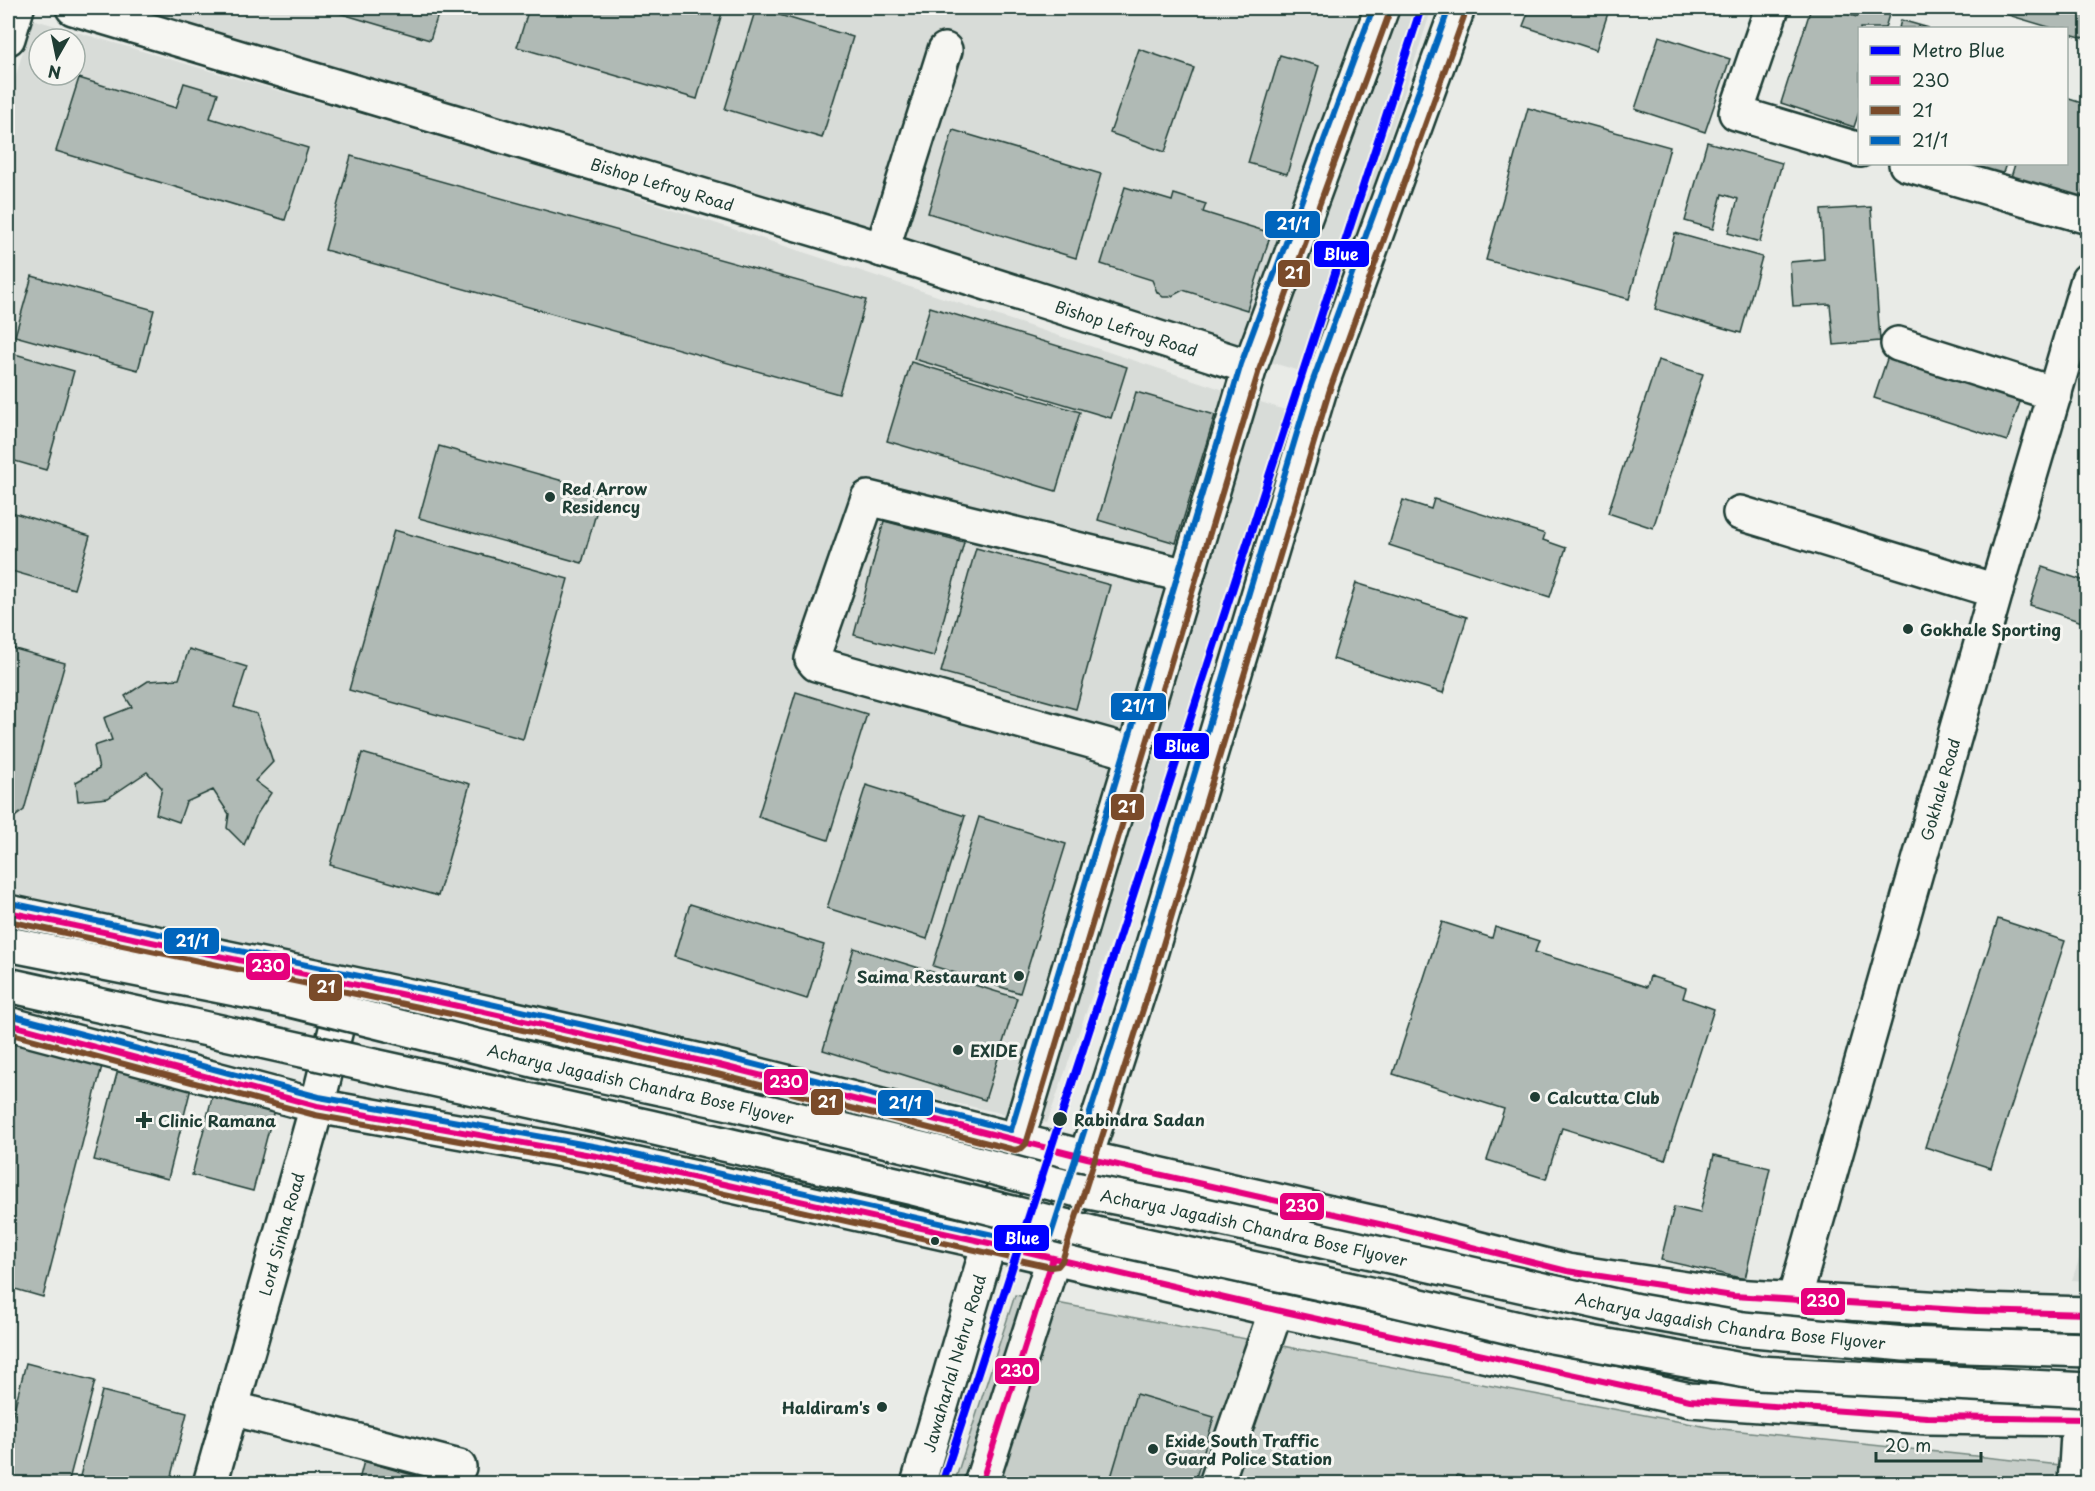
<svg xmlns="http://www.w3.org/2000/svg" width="2095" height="1491" font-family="'Playpen Sans',sans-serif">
<rect width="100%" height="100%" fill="#e9ebe7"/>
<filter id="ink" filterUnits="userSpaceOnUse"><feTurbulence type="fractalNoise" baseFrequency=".0167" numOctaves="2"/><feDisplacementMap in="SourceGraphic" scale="12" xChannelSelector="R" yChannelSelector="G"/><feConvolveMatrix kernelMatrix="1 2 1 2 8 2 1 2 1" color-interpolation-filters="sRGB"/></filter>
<g filter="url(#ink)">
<!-- built -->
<path fill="#d8dcd8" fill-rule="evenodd" d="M132,8h1300l-120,367z
M32,19l533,155 732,240 -250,709 -1039,-226v-794zM39,39h36v36h-36z
M2087,1236v45l-15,-1z"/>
<!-- green -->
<path fill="#c7cec9" stroke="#73867e" stroke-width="1.5" d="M1015,1295l698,133 375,40 -1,16h-1133z"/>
<!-- building -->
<path fill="#b0bab5" stroke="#1f3d34" stroke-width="1.5" d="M322,8h118l-10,32z
M529,8h175l18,5 -25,86 -180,-52z
M756,8l97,29 -31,101 -97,-29z
M1530,8h60l18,5 -12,37 -73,-24z
M1671,8h27l-3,7z
M1811,8h16l30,9 3,-9h31l-6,20h-25v81l-6,18 -73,-24z
M1996,8h92v31l-22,-6v-5h-14l-57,-17z
M1901,20l28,8h-30z
M1659,36l71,23 -25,73 -70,-23z
M1139,49l55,19 -29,84 -55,-19z
M1280,55l39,11 -32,108 -39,-11z
M79,78l97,30 8,-25 34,10 -8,25 98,30 -23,72 -229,-69z
M2066,98l22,7v73l-7,21 -70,-22 4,-13h51z
M1528,108l142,39 -41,152 -143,-39z
M953,130l148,44 -25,84 -148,-45z
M1707,142l75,21 -22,79 -32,-9 10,-34 -16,-5 -9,35 -28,-8z
M351,156l515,144 -27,94 -514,-144z
M1954,164h52l-5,14z
M1125,187l47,14 2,-7 32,10 -3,8 68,21 -24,77 -64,-20 -13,7h-7l-6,-5 -5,-12 -51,-16z
M1871,207l9,134 -46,4 -4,-41 -37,2 -3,-44 34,-3 -3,-49z
M1675,233l87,24 -21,76 -86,-24z
M32,276l122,34 -16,60 -123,-34z
M930,307l197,60 -16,51 -197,-59z
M8,352l66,19 -28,99 -38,-11z
M1888,356l133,43 -14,42 -133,-43z
M1658,360l45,14 -50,154 -45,-15z
M911,362l169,50 -24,79 -169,-50z
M1136,392l79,23 -39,128 -78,-23z
M439,446l163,46 -20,71 -163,-45z
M1434,499l111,35 -2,6 23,8 -16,49 -161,-52 14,-45 28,9z
M8,511l82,25 -16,53 -66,-19z
M884,521l80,21 -30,114 -80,-21z
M394,530l174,49 -45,160 -174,-49z
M976,548l134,37 -34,124 -135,-37z
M2042,567l46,15v42l-58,-19z
M1356,583l111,34 -24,76 -110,-34z
M8,647l57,16 -41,147 -16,12z
M189,649l58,18 -13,40 23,7 16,48 -18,19 16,12 -14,21 -13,31 -17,-17 2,-14 -16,-24 -27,12 -7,20 -23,-8 6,-26 -15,-16 -39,26 -30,3 -2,-19 23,-13 -5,-23 18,-6 -8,-22 28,-11 -7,-11 23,-15 31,-2z
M796,692l71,22 -39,126 -70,-23z
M2088,750v19l-6,-2z
M362,753l108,31 -32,112 -108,-31z
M866,785l99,31 -38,123 -100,-31z
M979,817l87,27 -46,149 -87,-27z
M690,904l134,41 -17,54 -133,-42z
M1998,919l67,22 -74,227 -66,-21z
M1442,922l50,16 3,-11 44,14 -4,11 112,35 3,-11 36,12 -3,10 31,11 -49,151 -103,-32 -16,51 -59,-19 17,-51 -111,-35z
M854,948l163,50 -32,102 -162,-50z
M8,1038l95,24 -60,235 -35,-10z
M120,1062l73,18 -25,99 -74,-19z
M215,1086l61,16 -23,89 -61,-16z
M1714,1155l56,13 -25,111 -84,-19 13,-53 26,6z
M26,1363l69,18 -27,103h-60v-51z
M102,1391l85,22 -18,71h-91z
M1136,1394l78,23 -20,67h-85z
M364,1461l79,23h-85z
M1230,1472l49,12h-52z
M1457,1475l42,9h-43z"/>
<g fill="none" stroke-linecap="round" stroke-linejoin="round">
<!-- minor casing -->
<g stroke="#1f3d34" stroke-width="38">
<g id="minor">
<path id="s1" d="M73,8l785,234 392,125"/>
<path d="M1772,8l-36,105 124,37"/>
<path d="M8,38l9,-30"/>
<path d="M1906,164l182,53"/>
<path d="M882,250l63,-200"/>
<path d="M1898,344l157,50"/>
<path d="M1740,513l256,78"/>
<path d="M1134,753l-318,-89 -4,-5 56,-161 319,78"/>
<path id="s2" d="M1794,1300l202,-709 92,-311"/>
<path d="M231,1408l228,59"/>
<path id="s3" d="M210,1484l107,-378 30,-121"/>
<path d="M1216,1484l60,-174"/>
<path d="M2075,1484l4,-66"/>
</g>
</g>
<!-- major casing -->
<g stroke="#1f3d34" stroke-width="38">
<g id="major">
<path d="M8,912l445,93 266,60 368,93 310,70 170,43 166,25 243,15 112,3"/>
<path d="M8,1024l309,82 285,51 387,86 287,67 414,90 237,17 161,2"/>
<path id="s4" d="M918,1484l71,-241 28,-102 233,-774 132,-359"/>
<path d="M981,1484l159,-496 181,-602 137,-378"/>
</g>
</g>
<!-- minor -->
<use href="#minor" stroke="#f6f6f2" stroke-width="33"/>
<!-- major -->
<use href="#major" stroke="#f6f6f2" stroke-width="33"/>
<!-- highway-bridge casing -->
<g stroke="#1f3d34" stroke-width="38" stroke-linecap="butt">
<g id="highway-bridge">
<path id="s5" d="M8,944l283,56 258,64 181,39 204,49 140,37 108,21 456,101 105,18 161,15 184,6"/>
<path d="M8,985l642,142 263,61 191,48 266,58 165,39 223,40 330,17"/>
</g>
</g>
<!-- highway-bridge -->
<use href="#highway-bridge" stroke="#f6f6f2" stroke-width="33"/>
<!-- bus-1 casing -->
<g stroke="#f6f6f2" stroke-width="10">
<path id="bus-1" d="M8,912l445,93 266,60 368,93 310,70 170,43 166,25 243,15 112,3
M8,1024l309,82 285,51 387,86 287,67 414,90 237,17 161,2
M981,1484l72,-226"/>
</g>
<!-- bus-2 casing -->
<g stroke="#f6f6f2" stroke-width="10">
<path id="bus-2" d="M8,921l443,93 266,60 298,76 7,-2 4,-4 233,-774 131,-359
M8,1033l307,82 285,51 451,101 7,-1 4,-5 87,-270 181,-602 136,-378"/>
</g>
<!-- bus-3 casing -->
<g stroke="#f6f6f2" stroke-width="10">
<path id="bus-3" d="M10,903l445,93 266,60 290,74 230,-766 132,-356
M10,1015l309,82 285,51 443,99 84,-262 181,-602 137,-375"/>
</g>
<!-- bus-1 -->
<use href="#bus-1" stroke="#e5007d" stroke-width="6"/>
<!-- bus-2 -->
<use href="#bus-2" stroke="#7a4b2a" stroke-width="6"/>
<!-- bus-3 -->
<use href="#bus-3" stroke="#0065bd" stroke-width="6"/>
<!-- metro-1 casing -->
<g stroke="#f6f6f2" stroke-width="12">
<path id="metro-1" d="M942,1484l479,-1476"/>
</g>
<!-- metro-1 -->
<use href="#metro-1" stroke="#00f" stroke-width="8"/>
</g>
</g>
<!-- markers -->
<g fill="#1f3d34" stroke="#f6f6f2" stroke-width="2">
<circle cx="550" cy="497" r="6"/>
<circle cx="1908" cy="629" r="6"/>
<circle cx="1019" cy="976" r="6"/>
<circle cx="958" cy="1050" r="6"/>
<circle cx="1535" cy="1097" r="6"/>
<circle cx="1060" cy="1119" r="8"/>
<path d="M141 1111h6v6h6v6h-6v6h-6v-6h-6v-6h6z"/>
<circle cx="935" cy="1241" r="5"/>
<circle cx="882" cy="1407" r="6"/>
<circle cx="1153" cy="1449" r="6"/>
</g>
<g text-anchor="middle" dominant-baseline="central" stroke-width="6" stroke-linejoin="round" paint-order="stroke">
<!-- street labels -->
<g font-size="16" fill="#1f3d34" stroke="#f6f6f2">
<text stroke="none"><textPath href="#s1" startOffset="615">Bishop Lefroy Road</textPath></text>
<text stroke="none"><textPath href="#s1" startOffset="1101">Bishop Lefroy Road</textPath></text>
<text stroke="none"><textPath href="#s2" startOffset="531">Gokhale Road</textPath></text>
<text stroke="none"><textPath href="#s5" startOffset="648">Acharya Jagadish Chandra Bose Flyover</textPath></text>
<text stroke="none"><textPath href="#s5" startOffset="1278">Acharya Jagadish Chandra Bose Flyover</textPath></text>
<text stroke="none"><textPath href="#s3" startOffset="260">Lord Sinha Road</textPath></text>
<text stroke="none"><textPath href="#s5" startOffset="1764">Acharya Jagadish Chandra Bose Flyover</textPath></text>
<text stroke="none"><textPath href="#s4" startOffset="126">Jawaharlal Nehru Road</textPath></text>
</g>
<!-- poi labels -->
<g font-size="16" font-weight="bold" fill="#1f3d34" stroke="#f6f6f2" text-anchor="start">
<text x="562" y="488">Red Arrow<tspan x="562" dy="18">Residency</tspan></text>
<text x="1920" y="629">Gokhale Sporting</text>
<text x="1007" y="976" text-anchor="end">Saima Restaurant</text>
<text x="970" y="1050">EXIDE</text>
<text x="1547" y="1097">Calcutta Club</text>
<text x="158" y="1120">Clinic Ramana</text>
<text x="870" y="1407" text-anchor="end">Haldiram's</text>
<text x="1165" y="1440">Exide South Traffic<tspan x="1165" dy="18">Guard Police Station</tspan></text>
</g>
<!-- stop labels -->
<g font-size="16" font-weight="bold" fill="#1f3d34" stroke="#f6f6f2" text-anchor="start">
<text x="1074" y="1119">Rabindra Sadan</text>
</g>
</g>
<g stroke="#f6f6f2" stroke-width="2">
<rect x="1264" y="210" width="57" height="29" rx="6" fill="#0065bd"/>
<rect x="1313" y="240" width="57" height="28" rx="6" fill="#00f"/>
<rect x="1277" y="259" width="34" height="29" rx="6" fill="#7a4b2a"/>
<rect x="1110" y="692" width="57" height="29" rx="6" fill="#0065bd"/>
<rect x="1153" y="732" width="57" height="28" rx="6" fill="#00f"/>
<rect x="1110" y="793" width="35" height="28" rx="6" fill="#7a4b2a"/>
<rect x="163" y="927" width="57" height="28" rx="6" fill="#0065bd"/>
<rect x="245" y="952" width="46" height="29" rx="6" fill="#e5007d"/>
<rect x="308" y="973" width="35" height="29" rx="6" fill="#7a4b2a"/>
<rect x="763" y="1068" width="46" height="28" rx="6" fill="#e5007d"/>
<rect x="810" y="1088" width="34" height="28" rx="6" fill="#7a4b2a"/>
<rect x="877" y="1089" width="57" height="28" rx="6" fill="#0065bd"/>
<rect x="1279" y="1192" width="46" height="29" rx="6" fill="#e5007d"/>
<rect x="993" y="1224" width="57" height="28" rx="6" fill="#00f"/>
<rect x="1800" y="1287" width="46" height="29" rx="6" fill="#e5007d"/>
<rect x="994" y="1357" width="46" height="28" rx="6" fill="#e5007d"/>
</g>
<g font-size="16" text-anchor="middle" font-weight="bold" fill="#fff">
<text x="1293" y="230">21/1</text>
<text x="1341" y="260">Blue</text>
<text x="1294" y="279">21</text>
<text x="1138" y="712">21/1</text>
<text x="1182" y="752">Blue</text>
<text x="1127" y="813">21</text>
<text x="192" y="947">21/1</text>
<text x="268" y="972">230</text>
<text x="326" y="993">21</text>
<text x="786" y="1088">230</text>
<text x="827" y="1108">21</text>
<text x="905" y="1109">21/1</text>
<text x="1302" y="1212">230</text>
<text x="1022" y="1244">Blue</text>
<text x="1823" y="1307">230</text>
<text x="1017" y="1377">230</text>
</g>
<!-- margin -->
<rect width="2095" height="1491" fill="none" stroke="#f6f6f2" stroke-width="30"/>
<rect x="15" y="15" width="2065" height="1461" fill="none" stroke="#1f3d34" stroke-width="2" filter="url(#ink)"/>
<!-- legend -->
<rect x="1858" y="27" width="210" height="138" fill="#f6f6f2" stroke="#a0aca6" stroke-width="1.5"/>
<rect x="1870" y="46" width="30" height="9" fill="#0000ff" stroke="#a0aca6" stroke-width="1.5"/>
<text x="1912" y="57" font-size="18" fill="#1f3d34">Metro Blue</text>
<rect x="1870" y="76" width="30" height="9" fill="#e5007d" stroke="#a0aca6" stroke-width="1.5"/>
<text x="1912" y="87" font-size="18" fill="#1f3d34">230</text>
<rect x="1870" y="106" width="30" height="9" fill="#7a4b2a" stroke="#a0aca6" stroke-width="1.5"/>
<text x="1912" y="117" font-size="18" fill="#1f3d34">21</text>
<rect x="1870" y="136" width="30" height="9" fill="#0065bd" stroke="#a0aca6" stroke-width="1.5"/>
<text x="1912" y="147" font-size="18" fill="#1f3d34">21/1</text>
<!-- north arrow -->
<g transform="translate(57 57) rotate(189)"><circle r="28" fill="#f6f6f2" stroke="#a0aca6" stroke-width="1.5"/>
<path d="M0-4.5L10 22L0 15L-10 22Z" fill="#1f3d34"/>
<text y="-9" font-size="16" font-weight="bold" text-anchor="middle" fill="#1f3d34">N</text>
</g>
<!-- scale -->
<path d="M1876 1452v9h105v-9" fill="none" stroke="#1f3d34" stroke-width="3"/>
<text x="1885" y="1452" font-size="18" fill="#1f3d34" stroke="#f6f6f2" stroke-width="4.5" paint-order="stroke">20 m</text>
</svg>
